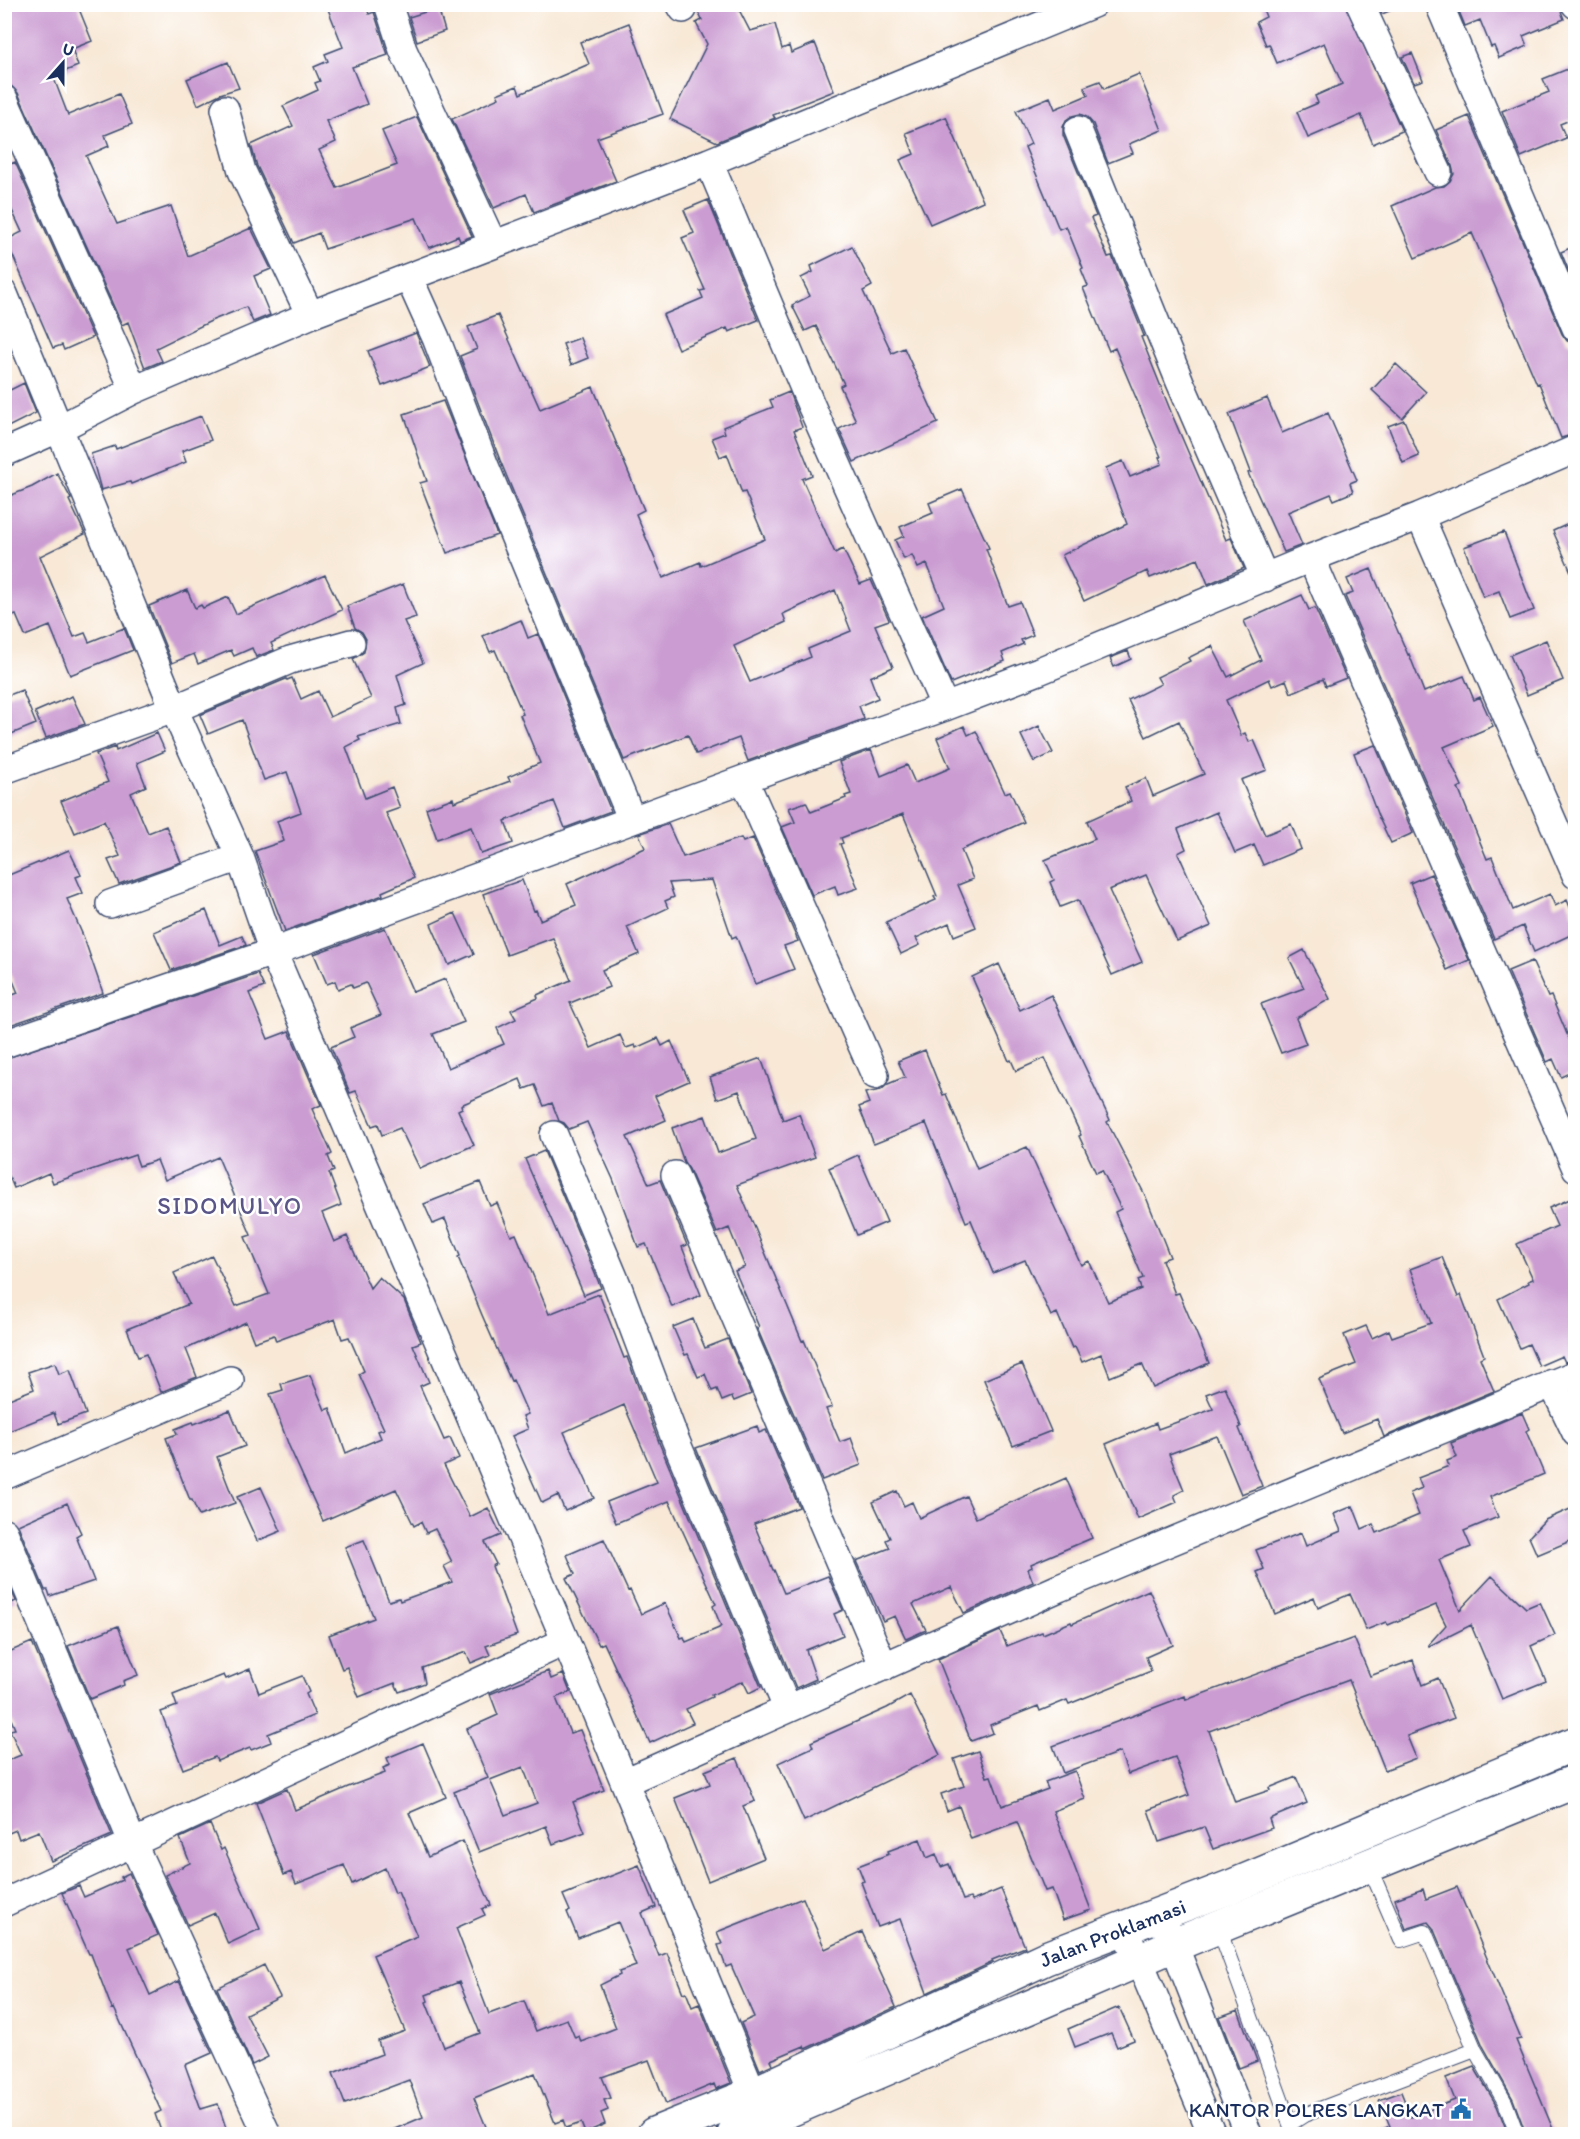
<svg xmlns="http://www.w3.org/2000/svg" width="1580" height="2139" font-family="Itim,sans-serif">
<rect width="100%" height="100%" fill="#fff"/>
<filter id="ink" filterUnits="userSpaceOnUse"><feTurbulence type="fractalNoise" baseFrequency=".0167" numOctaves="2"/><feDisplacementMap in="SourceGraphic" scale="12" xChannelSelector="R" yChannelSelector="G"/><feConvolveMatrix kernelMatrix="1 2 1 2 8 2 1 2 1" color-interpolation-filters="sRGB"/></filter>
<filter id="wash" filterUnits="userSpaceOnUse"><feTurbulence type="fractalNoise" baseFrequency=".008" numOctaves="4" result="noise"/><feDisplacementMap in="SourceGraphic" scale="24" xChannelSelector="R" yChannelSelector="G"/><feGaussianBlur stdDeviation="1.35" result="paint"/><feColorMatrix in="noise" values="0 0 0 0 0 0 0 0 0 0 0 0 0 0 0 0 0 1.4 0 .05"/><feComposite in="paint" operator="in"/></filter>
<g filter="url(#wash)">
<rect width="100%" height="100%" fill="#f8e8d5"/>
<g id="blocks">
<!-- building -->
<path fill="#cb9cd2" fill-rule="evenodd" d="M4,4h73l15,37 -20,8 6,17 -25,10 15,39 51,-21 13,30 -27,11 4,11 -23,10 31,68 54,-18 17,50 63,-28 20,41 -17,7 16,39 -17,7 -7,-15 -33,13 -57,28 6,13 -17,7 -17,-46 -6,3 -104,-232 -8,-8 -6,-16z
M326,4h39l4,10 5,-2 14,43 -36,12 15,37 -41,17 10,21 -17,8 18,38 60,-23 -15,-34 35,-14 55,119 -12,5 -2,-5 -29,12 -13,-30 -91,31 -6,-16 -25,10 -37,-77 -6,-21 42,-19 -10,-20 35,-16 -3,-7 5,-2 -6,-14 14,-6 -3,-7 18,-7z
M698,4h38l14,27 25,-7 7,25 7,-3 2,7 24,-10 19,48 -61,24 2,3 -58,24 -47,-23 37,-75 -11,-21 6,-3 -4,-8z
M1261,4h84l57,127 -29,13 -12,-29 -53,23 -11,-26 21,-9 -3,-7 27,-12 -18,-41 -47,20 -8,-19 -3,1 -10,-23 10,-5z
M1378,4h25l1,1 -22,9z
M1456,4h102l6,15 -41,17 4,10 -28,12 -5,-12 -3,1 -11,-27 -15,6z
M438,8l7,23 -28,10 -8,-24z
M629,23l34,91 -66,24 19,43 -82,31 -8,-18 -32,14 -42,-89 47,-21 -2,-4 20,-8 3,8 69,-30 -9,-22z
M1412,53l11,27 -9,3 -12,-26z
M228,62l11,26 -19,6 -22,11 -11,-26z
M1575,66v52l-15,6 6,14 -45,19 -19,-46 47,-19 -6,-13z
M1139,74l23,56 -33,14 4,9 -25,10 -15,-39 -6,-7 -7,-3 -8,2 -6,4 -3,7v8l33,81 -5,2 17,39 4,-1 32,80 -3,1 32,80 53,123 5,-2 13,30 -36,16 -10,-25 -48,19 -3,-7 -63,30 -22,-46 65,-31 -21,-56 17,-7 7,16 32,-13 -3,-7h2l-46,-109 -6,3 -26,-63 5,-2 -7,-17 2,-1 -17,-42 -7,3 -34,-82 6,-3 -15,-33 34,-14 5,12 33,-14 -4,-8 16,-6 4,8z
M1469,116l93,218 5,7 8,3v90l-14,4 -22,-55 -2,1 -65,-151 -57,25 -23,-52 43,-19 9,-1 6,-5 4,-7 -2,-8 -16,-36z
M946,117l37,84 -53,23 -30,-64 14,-6 -8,-21z
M15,162l78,175 -29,13 -2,-5 -9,3 -47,-108 16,-8 -18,-39v-26z
M708,200l50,120 -29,12 -2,-4 -49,21 -15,-34 40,-17 -3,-7 5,-1 -23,-52 12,-5 -10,-23z
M852,246l20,40 -9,5 29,62 12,-5 34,75 -84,39 -15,-33 17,-8 -16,-35 4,-2 -28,-58 -11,5 -13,-26 18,-9 -9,-18 12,-6 -2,-6z
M1575,246v40l-14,-34z
M498,315l42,94 53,-22 51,123 -8,4 27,64 37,-16 1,4 64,-27 -20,-47 -3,1 -15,-39 -7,3 -8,-19 13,-5 -2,-6 50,-20 -3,-7 19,-8 13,35 -8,3 18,45 -10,4 33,74 8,-4 17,35 11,-4 18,40 -14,5 18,42 -23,10 8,21 -19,8 5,13 -116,42 -9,-23 -43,16 -8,-19 -64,25 -124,-300 -40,-104 17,-7 -9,-22zM835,590l16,41 -43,18 3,8 -61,25 -16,-36 52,-24 -3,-8z
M416,333l14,34 -48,19 -14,-35z
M580,338l8,20 -17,7 -8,-21z
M1396,364l30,28 -24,26 -30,-28z
M24,383l12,30 -32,16v-36z
M1267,398l15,35 46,-20 29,67 -7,3 3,9 -19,8 -3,-6 -43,18 14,33 -18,7 -36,-79 3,-1 -22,-58z
M443,401l54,134 -50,18 -27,-70 7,-2 -23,-67z
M201,416l10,24 -29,11 4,11 -55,22 -1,-2 -29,8 -10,-36 24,-8 1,3z
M1404,420l15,36 -16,7 -15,-37z
M57,473l14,26 -2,1 16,34 -45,22 34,81 11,-4 4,9 35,-14 9,22 -63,25 -20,-49 -25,10 -9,-21 -12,4v-121l28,-11z
M962,489l27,59 -3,1 22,57 12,-4 13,33 -12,5 2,4 -21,9 3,8 -54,22 -29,-67 22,-10 -17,-42 -9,4 -6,-13 -8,4 -9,-19 9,-4 -4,-9 33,-14 -4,-10z
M1575,521v60l-22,-50z
M1504,532l30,78 -24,9 -11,-28 -16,6 -19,-50z
M1371,569l37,86 1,-1 15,38 40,-16 10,24 6,-3 13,29 -49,21 18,39 -4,2 29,71 5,-2 21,53 37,-16 5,12 12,-6 8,19v14l-41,19 -11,-26 -29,13 -149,-343 8,-3 -6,-14z
M325,575l17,35 -71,33 3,7 -18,7 -4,-9 -18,8 -3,-6 -33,14 -4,-10 -22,9 -23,-57 38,-16 8,18 6,-3 2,3 25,-11 8,17z
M403,584l13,33 -12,4 19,42 -26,12 9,30 -9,3 4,16 -43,13 2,3 -14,7 19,51 27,-11 8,21 -14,5 28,65 -32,14 1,3 -98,36 -30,-80 29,-10 -7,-20 24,-9 -14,-40 -23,8 -22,-60 -34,14 -8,-19 86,-36 1,1 5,-2 9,21 17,-8 12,26 41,-19 -18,-39 11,-7 2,-13 -4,-7 -7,-4 -8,-22z
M1302,595l7,15 6,-2 31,70 -20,8 -3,-7 -32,14 -5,-13 -14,6 -3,-7 -43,21 15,35 4,-2 4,9 5,-2 13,30 -26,10 24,55 26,-11 10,25 -38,16 -9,-20 -19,8 -18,-41 -39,17 8,20 -8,4 33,73 -34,15 -31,-66 -37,15 33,72 -30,13 -34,-75 -18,7 -10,-25 4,-2 -9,-20 50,-21 -8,-18 44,-20 -6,-14 21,-9 7,18 51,-22 -25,-53 -33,16 -18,-37 33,-16 -4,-7 33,-16 -2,-3 24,-12 16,31 33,-17 -17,-39z
M521,620l7,18 10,-4 73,177 -46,17 -11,-27 -49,20 8,22 -32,11 -10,-27 -34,12 -11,-31 27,-10 1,4 56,-21 -2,-4 32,-14 -20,-48 3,-1 -28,-64 -5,2 -7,-16z
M1546,640l17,40 -36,15 -17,-40z
M1128,651l3,8 -17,8 -4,-9z
M22,690l14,34 -32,13v-40z
M72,696l13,28 -39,14 -11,-26z
M964,726l4,9 8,-4 29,62 5,-2 14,31 -63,28 12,29 -15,6 18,42 -22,9 -5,-13 -33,15 4,7 -19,9 -15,-32 50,-22 -2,-3 3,-1 -34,-82 -62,24 2,5 -3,1 18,44 -20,7 -3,-9 -23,9 -30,-68 13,-5 -6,-14 17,-6 5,10 35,-14 -1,-2 6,-2 -12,-32 32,-12 10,26 26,-11 8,18 35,-15 -13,-30z
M1039,726l14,27 -19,9 -13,-27z
M157,733l8,18 -28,12 9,23 -15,7 17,40 18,-7 15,36 -62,22 -11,-24 12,-4 -16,-35 -29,12 -14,-32 47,-19 -12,-28 19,-7 1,4z
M1375,745l38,88 -22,10 -13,-27 -24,-63z
M668,824l15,33 58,-19 2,4 10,-4 45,103 -14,5 10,23 -39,15 -19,-48 -4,2 -20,-58 -43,3 5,14 -9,4 3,7 -41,19 12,27 -37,16 7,17 -39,16 21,45 29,-13 6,13 9,-3 1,3 22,-10 4,8 9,-5 18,40 -34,15 11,24 -39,17 22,47 11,-4 27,65 -5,2 19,48 -29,12 -26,-63 -8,3 -25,-68 -26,-57 -18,7 -5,-6 -5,-2 -7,-18 -8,3 -9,-21 -11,4 -4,-10 -59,26 1,3 -4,2 16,35 -54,24 -20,-41 -18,7 -4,-11 -6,2 -16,-35 -6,2 -19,-46 23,-10 -4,-9 31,-13 -15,-32 -13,5 -2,-4 -13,5 -3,-8 -8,3 -13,-30 71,-26 28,64 32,-13 19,43 -31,12 15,34 56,-24 -7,-16 19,-9 -5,-9 27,-12 -1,-3 34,-15 -18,-42 -46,17 -24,-61 39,-14 12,31 2,-1 4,10 36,-15 -9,-21 78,-36 -6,-14z
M69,850l12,25 -5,2 7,16 -16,6 17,39 19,55 -99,34v-29l14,-5 -14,-34v-82z
M1431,874l38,86 -22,10 -17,-37 1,-1 -21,-49z
M206,910l14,35 22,-9 4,9 -75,25 -17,-38z
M455,913l19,41 -25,11 -18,-41z
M1304,950l26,49 -34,19 10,26 -25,9 -20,-49 43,-16 -15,-30z
M1532,961l16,36 3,-1 18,43 6,-3v34l-14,7 -8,-18 -6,3 -39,-91z
M999,964l21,46 31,-15 59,125 -3,2 39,75 24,60 -8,3 13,34 4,-1 30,70 -56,25 -11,-24 -32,13 -9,-23 -19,8 -7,-15 -3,1 -15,-35 -6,3 -26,-56 -32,13 -22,-53 -5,2 -40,-99 -52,21 -15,-37 10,-4 -4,-10 16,-3 7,-6 17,-7 -7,-16 27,-11 18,45 3,-1 31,75 50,-22 54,118 8,-4 19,41 33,-13 -3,-9 5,-2 -28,-66 6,-3 -19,-39 -6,3 -17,-37 2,-1 -36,-77 -29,13 -5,-11 -2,1 -37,-84z
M258,974l6,13 -15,6 19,46 21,-8 32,74 -9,4 20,45 -4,2 6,15 -5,2 12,32 -19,8 12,29 13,-6 23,52 9,-11 25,23 17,42 -8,3 16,37 -9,4 24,54 6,-2 9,20 -15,7 26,52 18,-9 13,27 -16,7 11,22 -4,2 25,69 -31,11 4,9 -19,8 -5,-11 -44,16 3,15 -26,9 -4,-9 -36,14 -12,-30 -5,2 -13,-34 45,-17 -29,-71 19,-7 25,61 10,-3 1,3 52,-19 -8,-16 8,-4 -17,-33 -9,4 -5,-11 -7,4 -18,-37 -73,32 -34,-75 -19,-52 13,-4 -2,-6 29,-9 15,35 5,-2 16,45 35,-15 -3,-7 6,-2 -25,-55 5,-3 -15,-34 -7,2 -7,-20 -59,22 -2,-6 -20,7 -8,-20 -60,27 11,28 -36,15 -15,-38 -8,3 -11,-28 62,-25 -15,-31 38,-17 24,50 33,-12 -24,-57 6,-2 -33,-78 -53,23 -8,-20 -18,6 -4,-11 -82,28 -4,-10 -35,15 -5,-12 -5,2v-119z
M761,1058l22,62 16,-6 16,43 -78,28 65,156 2,-1 28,67 -6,2 14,33 11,-4 10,27 -39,15 -65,-152 2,-1 -24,-56 10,-4 -16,-39 -12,5 -28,-64 -5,-7 -12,-34 33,-12 13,37 38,-14 -17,-48 -22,8 -7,-22z
M544,1151l57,137 -17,7 -59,-136z
M858,1155l29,67 -30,13 -28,-67z
M480,1182l10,24 7,-3 14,33 5,-2 33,80 50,-20 25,64 3,-1 33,88 101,242 -12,6 -6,-12 -32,14 1,2 -26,12 7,14 -43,20 -46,-100 -5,2 -33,-67 9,-4 -8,-19 37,-16 24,52 2,-1 11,24 24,-11 16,35 3,-1 2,5 33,-14 2,-2 -8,-20 3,-2 -47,-103 -53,22 -9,-21 50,-20 -33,-77 -60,27 30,66 -29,13 -7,-16 -16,8 -30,-67 16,-7 -5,-13 5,-2 -15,-34 -2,1 -29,-66 -24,-58 2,-1 -15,-37 -12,5 -9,-20z
M1575,1197v162l-10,3 -3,-6 -23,10 -10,-22 -9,4 -22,-49 31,-16 -1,-2 5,-2 -16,-35 40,-18 -8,-18z
M1442,1257l16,40 3,-2 23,61 -4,2 14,33 -110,46 -7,-18 -35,14 -23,-54 37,-15 -12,-29 22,-9 6,12 17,-8 3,7 39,-14 -21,-54z
M693,1319l12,29 23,-9 23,55 -17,7 -2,-4 -10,4 -5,-12 -5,2 -7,-17 -7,3 -10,-23 -3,1 -12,-28z
M55,1363l4,11 11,-4 16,44 -28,10 -4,-11 -50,20v-32l30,-12 -6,-17z
M1022,1364l29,67 -38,15 -29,-66z
M1225,1387l16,40 -2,1 23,58 -21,8 -24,-58 -48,18 15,36 -10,5 3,7 -39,17 -32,-75 50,-21 2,6 55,-20 -7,-15z
M230,1410l15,36 -28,11 18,46 -36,13 -7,-16h-2l-24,-62 11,-4 -2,-5 18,-7 1,2z
M1522,1413l7,16 -3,2 18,43 -54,23 8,20 -34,14 7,16 -32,13 21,50 32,-34 34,32 14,-6 15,33 -24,11 15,35 -44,18 -31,-74 -42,21 -1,-1 18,-20 -10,-20 -48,20 -2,-3 -20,8 -16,-36 -32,14 -4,-11 -39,17 -18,-42 7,-3 -8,-19 45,-17 5,13 35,-15 -7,-17 19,-8 9,23 11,-5 4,9 42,-18 -9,-22 12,-5 -4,-10 31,-12 -2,-5 10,-4 -6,-14z
M757,1426l2,7 7,-3 33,77 -45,17 19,46h1l10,23 44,-17 15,34 -9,4 9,21 -37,15 10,29 -20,9 -100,-240z
M1066,1478l26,60 -61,26 1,3 -4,2 5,13 -69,31 -13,-26 -38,17 13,26 -20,9 -11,-23 -12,5 -27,-60 34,-13 -4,-8 4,-2 -17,-36 24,-11 7,15 8,-4 7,16 47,-22 10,22z
M261,1487l20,44 -24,10 -20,-44z
M67,1503l14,30 -5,3 18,45 -44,15 -2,-6h-3l-27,-65z
M1575,1507v32l-38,16 -8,-18 16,-17z
M4,1574l12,27 -12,5z
M1149,1590l24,55 -27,12 5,14 -82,33 -2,-4 -27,11 -2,-5 -48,19 3,8 -22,8 -33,-82 62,-28 7,15 35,-14 1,2 28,-12 1,2z
M118,1626l20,49 -15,6 1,4 -34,14 -22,-53z
M1354,1638l16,38 43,-16 9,25 16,-7 16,40 -47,18 9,22 -31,12 -36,-90 -140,51 26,71 35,-12 -1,-2 27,-11 11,26 -38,16 3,9 -59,21 -9,-22 -45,15 -11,-32 41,-15 -14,-38 -47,17 -8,-22 -57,21 -10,-27 132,-50 1,4z
M32,1642l80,193 -61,26 -12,-30 -20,8 -3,-9 -12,5v-73l17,-7 -11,-25 5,-1 -11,-27v-48z
M250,1669l9,24 43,-17 7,16 -3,2 9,21 -47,19 3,8 -20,8 -1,-2 -33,13 -2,-4 -32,12 -22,-57 16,-6 -4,-11 51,-20 2,4z
M548,1671l3,8 12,-5 7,18 -14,6 14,35 10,-3 24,60 -31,12 12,30 -32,12 -7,-18 -67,26 -25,-60 34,-14 -21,-49 31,-14 -8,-21zM523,1767l14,36 -32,12 -15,-35z
M910,1695l30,60 -136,66 -26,-58 35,-16 -2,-5 76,-34z
M423,1743l23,54 -37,16 19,44 35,-16 28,64 -9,4 3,6 -29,13 33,86 35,-13 12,30 31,-12 8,19 4,-2 2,6 35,-14 -16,-43 20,-10 -1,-3 17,-6 -18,-44 -40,16 -11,-26 3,-1 -7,-16 76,-30 17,42 -14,6 17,43 8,-3 16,40 3,-1 6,15 7,-3 32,79 -15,6 -2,-5 -48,20 -17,-44 -47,17 9,21 -7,2 4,10 -7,3 4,11 -20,9 -4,-10 -15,5 -3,-8 -8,3 -20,-50 -61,25 15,36h-106l40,-17 -14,-37 -64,24 -12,-31 49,-19 -4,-13 27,-10 -32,-76 44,-19 -19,-44 -3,1 -10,-25 -33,16 -8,-19 -48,19 -5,-12 -7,3 -28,-72 31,-14 8,21 53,-23 37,-14 -2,-5 7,-3 -3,-7zM459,1982l21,51 -36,14 -18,-45 2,-1 -2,-6z
M978,1751l9,26 4,-1 11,30 46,-17 -3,-7 30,-11 10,28 -32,12 38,99 -28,10 -11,-31 -7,2 -28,-69 -46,17 -12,-33 -12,5 -6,-17 23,-8 -10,-27z
M737,1758l18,43 -12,5 21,52 -56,23 -33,-83 35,-14 -5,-13z
M210,1824l11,26 3,-2 36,81 -32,15 -13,-31 -27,12 -23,-50 25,-12 -10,-25z
M920,1839l7,19 9,-4 5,13 8,-3 14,36 7,-2 2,3 29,-12 24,58 -33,13 1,2 -66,31 -27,-74 -22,8 -17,-45 3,-1 -6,-15 31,-12 -1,-3z
M129,1873l29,62 -29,13 21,47 29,-14 33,72 -27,12 16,44 17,-5 10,30h-66l-7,-20 6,-3 -47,-103 -2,1 -21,-55h-2l-27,-61 17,-7 5,11 38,-17 -1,-3z
M1457,1887l64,152 -5,1 39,94h-29l-13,-35 -30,-53 -50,-118 -5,-6 -22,7 -11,-30 28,-10 3,10z
M803,1898l22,51 37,-17 34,75 -91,42 -1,-3 -33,14 2,4 -13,6 -19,-47 13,-6 -23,-52 -5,2 -8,-22 4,-1 -5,-12z
M264,1965l16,32 -34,17 22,43 -16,8 -35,-77z
M1119,2007l15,33 -17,7 -6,-14 -36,14 -7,-18z
M1238,2010l19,51 -18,7 -20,-51z
M1474,2067l23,39 11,28h-137l19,-8 -11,-26 22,-8 10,25 44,-17 -9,-22z"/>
</g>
</g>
<g filter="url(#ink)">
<use href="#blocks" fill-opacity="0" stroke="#3c4b70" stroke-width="1.5"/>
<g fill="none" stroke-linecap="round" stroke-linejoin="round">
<!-- service casing -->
<g stroke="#3c4b70" stroke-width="16">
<path id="service" d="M1369,1866l32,74 24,-8 50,118
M1218,1926l72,198 14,-9 171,-65 30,52 12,32"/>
</g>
<!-- minor casing -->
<g stroke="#3c4b70" stroke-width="30">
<path id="minor" d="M388,4l15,46 90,194
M680,4l3,5
M1360,4l78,168
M1439,4l137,324
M1575,4l1,1
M4,99l130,291
M225,109l17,62 68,144
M1078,130l102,252 85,196
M709,162l102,243 134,302
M409,278l27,60 49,128 147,354
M4,294l170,415 66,148 33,95 321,756 159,386 12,16
M4,453l56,-25 74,-38 176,-75 399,-153 384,-158
M1420,516l156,359
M1311,558l265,610
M4,770l170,-61 116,-49 61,-17
M744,779l131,296
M110,904l130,-47
M4,1044l269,-92 471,-173 201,-72 94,-36 272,-113 109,-42 156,-67
M554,1135l64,152 57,152 112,269
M675,1175l209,492
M1552,1383l24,50
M4,1476l226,-96
M4,1532l129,312 134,290
M625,1782l434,-194 517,-214
M4,1903l560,-261
M1165,1926l9,19 74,189
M1123,1928l16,32 73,174"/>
</g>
<!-- tertiary casing -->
<g stroke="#3c4b70" stroke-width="36">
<g id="tertiary">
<path id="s1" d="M654,2134l99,-40 293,-136 184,-71 346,-144"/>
<path d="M734,2134l440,-189 402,-164"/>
</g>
</g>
<!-- service -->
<use href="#service" stroke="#fff" stroke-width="14"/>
<!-- minor -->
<use href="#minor" stroke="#fff" stroke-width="27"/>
<!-- tertiary -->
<use href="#tertiary" stroke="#fff" stroke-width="33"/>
</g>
</g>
<!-- icons -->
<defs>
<g id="civic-bare" transform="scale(1.62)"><path d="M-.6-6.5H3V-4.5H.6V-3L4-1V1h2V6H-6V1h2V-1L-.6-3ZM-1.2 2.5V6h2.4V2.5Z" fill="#1f6fb2" stroke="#fff" stroke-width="2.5" paint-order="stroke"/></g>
</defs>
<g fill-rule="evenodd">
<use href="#civic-bare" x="1461" y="2109"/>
</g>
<g text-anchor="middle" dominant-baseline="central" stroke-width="5" stroke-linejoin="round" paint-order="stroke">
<!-- street labels -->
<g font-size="21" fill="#1b2f5e" stroke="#fff">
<text stroke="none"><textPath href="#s1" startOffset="501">Jalan Proklamasi</textPath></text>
</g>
<!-- poi labels -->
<g font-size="21" fill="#1b2f5e" stroke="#fff" text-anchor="end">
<text x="1444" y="2109">KANTOR POLRES LANGKAT</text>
</g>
<!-- quarter labels -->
<g font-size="24" letter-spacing="1.5" fill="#595587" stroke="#fff">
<text x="230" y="1205">SIDOMULYO</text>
</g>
</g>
<!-- margin -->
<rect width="1580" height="2139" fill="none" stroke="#fff" stroke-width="24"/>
<!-- north arrow -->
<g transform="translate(63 63) rotate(21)" stroke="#ffffff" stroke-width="4.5" paint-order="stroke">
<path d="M0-4.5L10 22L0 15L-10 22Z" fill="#1b2f5e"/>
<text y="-9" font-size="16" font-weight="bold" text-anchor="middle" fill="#1b2f5e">U</text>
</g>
</svg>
